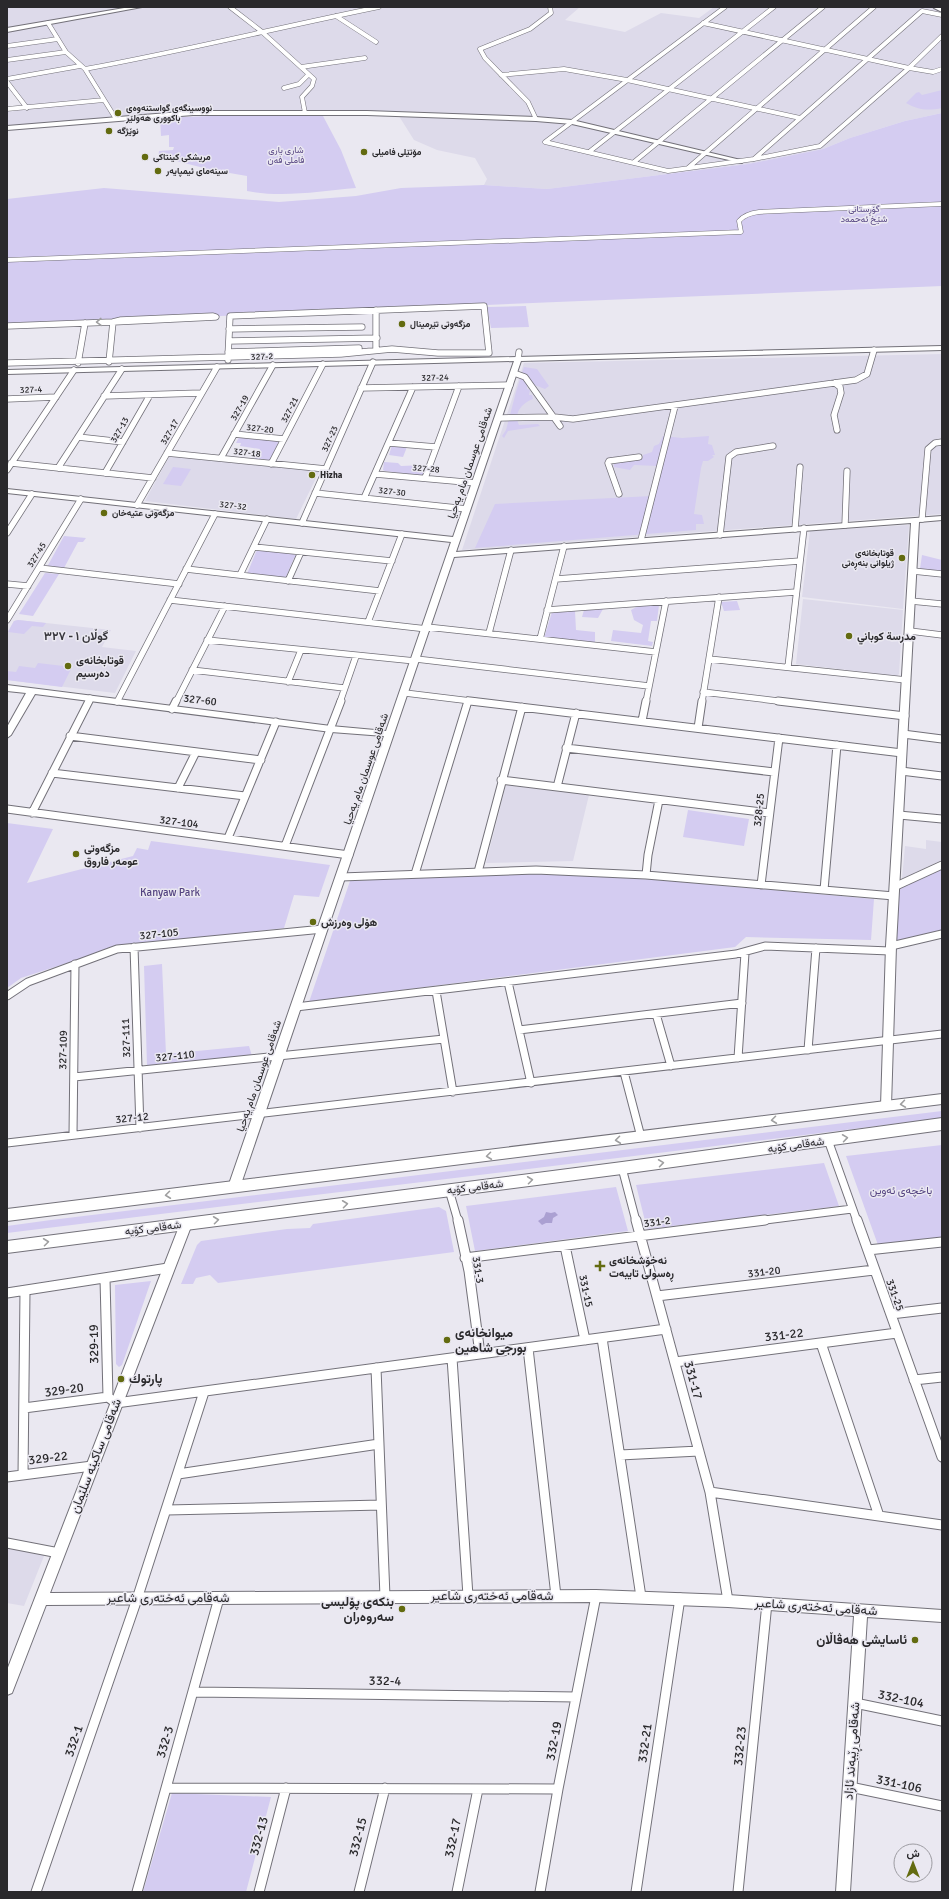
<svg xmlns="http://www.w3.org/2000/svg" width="949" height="1899" font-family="Signika,Vazirmatn,sans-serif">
<rect width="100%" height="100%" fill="#eae8f1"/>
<!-- built -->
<path fill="#dddaea" d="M7,7h573l-15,13 60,12 36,-19 38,5 15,-11h217l11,6v100l-37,8 -55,17 -27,11 -75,15 -201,25 -63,-4 3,-6 -12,-21 -38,-8 -23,-10 -17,-27 -188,-2 -202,15v-14l22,-3 -22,-31z
M942,354v160l-480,36 62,-187z
M170,455l147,15 2,2 -23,47 -151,-18z
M909,525l-6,84 -101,-12 8,-66z
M803,599l100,11 -4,64 -2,2 -101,-12z
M18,620l93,10 -9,17 34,4 -21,42 -108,-13v-47l7,-12z
M506,785l83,10 -16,66 -87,2z
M926,840l16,2v18l-40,19 3,-33 21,3z
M7,1538l41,8 -24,60 -17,-3z"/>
<!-- green -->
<path fill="#d4ccf1" d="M942,90v18c-14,3 -24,2 -36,-5l10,-10 3,-1 3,3z
M942,113v173l-935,39v-126l97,-11 175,14 77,-6 45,-8 83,-3 63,4 201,-25 75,-15 27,-11 55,-17z
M238,115l85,1 18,34 15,38c-35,3 -73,10 -109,3v-15l-35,-6 -36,-9 -18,-1 1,-9 14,-1 1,-3h-5v-12l-8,1 -1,-18z
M526,306l3,21 -38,1 -4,-21z
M524,367l13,2 12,17 -4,3 -13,-5h-5v5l3,1 -1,5h3l1,4c-11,4 -20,14 -14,26l19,-1 2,2 -32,5 -4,7 -2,-2 4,-6 10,-38z
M663,436l19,2 27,-2 -1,8 4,1 3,10h-3l2,2 -6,4h-5l-2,7 -7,46 8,1 2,9h-8v6l-221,18 20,-44 157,-8 5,-30 -23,-1 -4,5 -16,-3v-3l29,-6v-3l9,-3 2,-6 5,-2z
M239,437l40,4 -9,19 -15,-1 5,-10 -20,-3 1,-3h-5z
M392,445l15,2 -4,10 -14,-2z
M384,462l14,1 3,3 23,-1 2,3 -3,8 -38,-5 -2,-1z
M173,467l18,2 -10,17 -18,-2z
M64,536l22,2 -3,4h-5l-14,26 -17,-1z
M258,550l35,4 4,2 -3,2 -8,19 -2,1 -37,-4 9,-22z
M922,555l20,5v12l-22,-3z
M45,573l14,1 -26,42 -14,-2z
M737,601l3,9 -16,1 -3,-9z
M659,605l-2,16h-6l-3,20 5,1 -1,4 -41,-5 2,-11 28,3 2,-8 -9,-5 -3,-10 7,-4z
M603,609l-5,9 -16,-1 2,-7z
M575,611l1,19 19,2v11l-51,-5 8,-26z
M18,620l28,3 -3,4 -11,-1 -8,8 -16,-2 6,-11z
M38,663l34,4 -10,20 -55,-7v-9l9,1 3,-6 16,2z
M688,810l61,9 -5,27 -61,-9z
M7,823l46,6 -26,54 106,-27 4,-8 11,2 3,-9 179,24 -11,32 -25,-2 -10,33 -168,19 -95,31 -14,10z
M942,869v62l-47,10 2,-52z
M536,872l134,9 204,18 -3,41 -125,-3 -11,10 -426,55 41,-121z
M162,964l4,90 83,-8 3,10 -105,10 -3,-100z
M942,1111v7l-935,115v-7l44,-6z
M942,1145v92l-64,8 -32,-89z
M824,1163l15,43 -192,23 -11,-44z
M616,1187l12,44 -153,20 -9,-45z
M439,1207l7,4 8,41 -236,31 -8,-8 -14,3 -3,6h-12l16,-39 4,-4 86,-12 23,-1 3,-4z
M151,1281l-29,84 -3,2 -3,-3 -1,-79z
M172,1793l99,4 -25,95h-103z"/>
<!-- water -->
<path fill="#aba0d2" d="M546,1212l5,1 4,-1 3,3 -5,3 -1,5h-6l-4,2 -4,-4 6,-4z"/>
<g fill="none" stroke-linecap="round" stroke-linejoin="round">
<!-- street-far3 casing -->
<g stroke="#737179" stroke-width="5">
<path id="street-far3" d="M230,7l31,24 53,48 -2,7 -10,11 3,16
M725,7l-180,135 123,29 86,-12 66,-13 89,-78 33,-32
M336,16l40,26
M48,23l18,29 19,17 31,50
M703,23l206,45 24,4 9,-3
M7,46l51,-7
M7,60l59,-8
M301,67l64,-9
M85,69c98,-18 196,-42 294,-62
M501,75l63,-6 63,11 173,38
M7,79l73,-13
M7,82l20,26
M284,88l15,-4 9,-9
M7,109l97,-9
M536,119l-8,-17 -43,-44 -5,-9 50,-20 21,-16 -1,-6
M589,152l185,-145
M754,159l168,-148 20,4
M634,162l189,-155
M688,168l186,-161
M7,260l734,-28 -2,-11c5,-6 12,-8 20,-9l183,-8"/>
</g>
<!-- street-far2 casing -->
<g stroke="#737179" stroke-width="7">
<path id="street-far2" d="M484,306l5,47h-51l-46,-4 -51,5 -113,3 2,-41z
M376,310v40
M213,316l3,1 -103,5 8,-2z
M7,326l106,-4 -4,40
M229,329l133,-2
M229,341l148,-3
M228,352l131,-4
M228,357v3
M518,359l1,-7
M7,363l221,-6
M78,363l7,-40
M514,373l11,4 35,49
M835,383l5,4 1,6 -7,22 3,15
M361,388l149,-3
M104,396l97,-3
M7,399l49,-2
M499,418l55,-1 19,2 283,-39 11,-6 7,-24
M234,434l50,5
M78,437l45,5
M389,443l47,4
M167,453l159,16
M221,458l52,-93
M11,463l142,15
M271,464l52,-100
M58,468l64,-99
M7,470l67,-100
M105,473l45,-78
M375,474l101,9
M425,478l34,-92
M315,493l152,16
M619,494l-11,-31 1,-2 30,-4
M364,498l49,-111
M137,505l80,-138
M922,519l6,-70 7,-6 7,-1
M302,523l71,-161
M845,525l2,-54
M795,529l5,-62
M7,533l25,-39
M720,535l9,-78 7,-5 37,-6
M641,540l34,-134
M254,547l138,14
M39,568l140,16
M186,569l194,22
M913,571l29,3
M240,575l27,-56
M556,579l244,-18
M288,581l13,-29
M7,584l21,2
M170,600l257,29
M911,601l31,3
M547,610l249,-18
M7,620l74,-121
M368,622l34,-88
M427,627l229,25
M910,631l32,4
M489,633l22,-83
M540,639l24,-93
M207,640l208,21
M416,659l233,27
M709,659l197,21
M788,667l16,-139
M192,670l152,18
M288,682l13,-32
M703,692l83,10
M405,693l74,9
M88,702l2,-4
M117,702l98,-188
M176,702l49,-96
M340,702l16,-46
M467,702l1,-2
M646,702l20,-101
M702,702l17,-105"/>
</g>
<!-- street-far1 casing -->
<g stroke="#737179" stroke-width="9">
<path id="street-far1" d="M470,701l432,52
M778,701l127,15
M172,709l4,-8
M642,721l4,-20
M698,728l4,-27
M903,734l39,5
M70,736l191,24
M566,748l208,24
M901,771l41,5
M52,773l193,23
M501,780l268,33
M557,787l19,-74
M178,788l18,-36
M7,809l342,46
M32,813l57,-112
M899,815l43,4
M228,838l48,-116
M285,846l56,-145
M478,872l44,-165
M415,874l53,-173
M646,875l2,-20 11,-55
M341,877l195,-7 110,5 248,21
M761,885l18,-147
M894,887l48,-22
M824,890l13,-145
M891,946l51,-12
M134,947l6,181
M508,982l23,101
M436,991l17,101
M7,996l21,-14 89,-33 206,-20
M296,1007l440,-53 29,-8 125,5
M656,1014l15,52
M519,1030l223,-27
M808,1050l8,-102
M738,1058l7,-105
M624,1072l17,65
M74,1077l370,-38
M73,1135l2,-171
M828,1140l29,81
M7,1143l935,-109
M622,1168l14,53
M449,1190l9,31
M757,1221l95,-12"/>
</g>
<!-- street casing -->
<g stroke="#737179" stroke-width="11">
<path id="street" d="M458,1220l11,51 11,83
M636,1220l74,272 18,109
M857,1220l85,237
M565,1246l20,94
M868,1250l74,-8
M465,1258l300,-38
M105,1279l3,118 8,6 550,-74
M7,1293l161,-25
M657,1296l217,-26
M891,1314l51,-6
M602,1338l39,259
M821,1343l58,173
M528,1348l28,248
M452,1358l16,238
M675,1362l222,-29
M376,1368l9,229
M914,1380l28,-3
M24,1408l84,-11
M620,1455l79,-4
M178,1474l201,-30
M23,1475l2,-184
M7,1477l85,-11
M710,1492l232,33
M167,1510l214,-5
M7,1543l52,10
M193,1692l383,5
M855,1703l87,18
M850,1787l92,19
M166,1788l392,1
M36,1892l101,-293 67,-207
M137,1892l82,-294
M259,1892l27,-104
M359,1892l26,-104
M457,1892l21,-103
M540,1892l18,-103 38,-193
M636,1892l44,-294
M738,1892l29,-289"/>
</g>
<!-- secondary casing -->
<g stroke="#737179" stroke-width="2">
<path id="secondary" d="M130,7h12l-135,25v-4z
M933,7l9,1v4l-8,-4z
M193,111h174l169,6 36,3 173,41 -3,2 -170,-39 -36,-3 -169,-6h-174l-186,15v-4z
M942,346v4l-421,11 -65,191 486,-36v4l-23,2 -23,424 -5,160 -1,3h-8l-1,-3 5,-160 25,-423 -457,34 -214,630 -2,3 -4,2 -4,-2 -2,-3 156,-451 -53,-4 -296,-38 -24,41 -4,3v-11l19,-34 -19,-2v-6l324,41 55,5 65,-189 -444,-49v-4l446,48 61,-176 -507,13v-4z
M186,1219l4,2 2,3 -142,369 546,-3 132,5 214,15v12l-75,-5 -17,275h-14l18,-276 -126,-9 -132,-5 -550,3 -34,88 -5,2v-25l173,-446 2,-3z"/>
</g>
<!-- highway casing -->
<g stroke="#737179" stroke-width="2">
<path id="highway" d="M942,1094v10l-935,117v-12z
M942,1118v12l-320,44 -615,79v-12l615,-79z"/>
</g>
<!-- street-far3 -->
<use href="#street-far3" stroke="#fff" stroke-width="4"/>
<!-- street-far2 -->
<use href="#street-far2" stroke="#fff" stroke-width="5.5"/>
<!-- street-far1 -->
<use href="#street-far1" stroke="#fff" stroke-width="7"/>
<!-- street -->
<use href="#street" stroke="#fff" stroke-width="9"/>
<!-- secondary -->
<use href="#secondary" fill="#fff" fill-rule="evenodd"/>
<!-- highway -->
<use href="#highway" fill="#fff" fill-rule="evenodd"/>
</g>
<!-- one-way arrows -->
<defs><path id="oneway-chevron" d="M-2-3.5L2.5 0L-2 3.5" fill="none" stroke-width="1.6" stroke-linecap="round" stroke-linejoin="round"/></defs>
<g stroke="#9f9fa0">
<use href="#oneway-chevron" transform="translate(99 322) rotate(178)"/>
<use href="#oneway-chevron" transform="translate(903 1104) rotate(172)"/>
<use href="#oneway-chevron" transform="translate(774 1120) rotate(173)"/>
<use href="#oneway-chevron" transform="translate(845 1138) rotate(-8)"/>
<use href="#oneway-chevron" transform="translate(618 1140) rotate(173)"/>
<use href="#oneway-chevron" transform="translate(489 1156) rotate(173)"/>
<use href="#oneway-chevron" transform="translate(661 1163) rotate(-8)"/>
<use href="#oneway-chevron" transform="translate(530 1180) rotate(-7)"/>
<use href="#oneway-chevron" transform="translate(168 1195) rotate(173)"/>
<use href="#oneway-chevron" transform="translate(345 1204) rotate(-7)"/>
<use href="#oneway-chevron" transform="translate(216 1220) rotate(-7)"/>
<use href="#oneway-chevron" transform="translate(46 1242) rotate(-7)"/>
</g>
<!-- markers -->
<g fill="#636b10" stroke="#eae8f1" stroke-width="1.5">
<circle cx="118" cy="113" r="4"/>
<circle cx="109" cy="131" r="4"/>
<circle cx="364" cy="152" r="4"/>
<circle cx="145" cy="157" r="4"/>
<circle cx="158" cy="171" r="4"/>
<circle cx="402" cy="324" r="4"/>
<circle cx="312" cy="475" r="4"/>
<circle cx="104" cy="513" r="4"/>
<circle cx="902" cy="558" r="4"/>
<circle cx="849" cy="636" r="4"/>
<circle cx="68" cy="666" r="4"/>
<circle cx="76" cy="854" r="4"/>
<circle cx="313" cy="922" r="4"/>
<path d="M598 1260h4v4h4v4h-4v4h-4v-4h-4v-4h4z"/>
<circle cx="447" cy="1340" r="4"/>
<circle cx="121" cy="1379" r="4"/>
<circle cx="402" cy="1609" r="4"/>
<circle cx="915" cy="1640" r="4"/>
</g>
<g text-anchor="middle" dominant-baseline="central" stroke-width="3" stroke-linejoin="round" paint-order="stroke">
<!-- far-poi labels -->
<g font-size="9" font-weight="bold" fill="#2a292c" stroke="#eae8f1" text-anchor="start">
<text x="126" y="108">نووسینگەی گواستنەوەی<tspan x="126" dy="10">باکووری هەولێر</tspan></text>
<text x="117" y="131">نوێژگە</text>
<text x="372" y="152">مۆتێلی فامیلی</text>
<text x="153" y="157">مریشکی کینتاکی</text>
<text x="166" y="171">سینەمای ئیمپایەر</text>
<text x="410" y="324">مزگەوتی تێرمینال</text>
<text x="320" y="475">Hizha</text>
<text x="112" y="513">مزگەوتی عتیەخان</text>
<text x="894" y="553" text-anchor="end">قوتابخانەی<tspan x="894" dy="10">ژیلوانی بنەڕەتی</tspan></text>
</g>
<!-- far-park labels -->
<g font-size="9" fill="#544381" stroke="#eae8f1">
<text x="286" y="150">شاری یاری<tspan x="286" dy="10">فاملی فەن</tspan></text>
<text x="864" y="209">گۆڕستانی<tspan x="864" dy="10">شێخ ئەحمەد</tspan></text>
</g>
<!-- far-street labels -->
<g font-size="9" fill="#2a292c" stroke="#eae8f1">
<text transform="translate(262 357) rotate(-2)">327-2</text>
<text transform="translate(435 378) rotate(-1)">327-24</text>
<text transform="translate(31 390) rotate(-2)">327-4</text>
<text transform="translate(240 408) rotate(-60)">327-19</text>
<text transform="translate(290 410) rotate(-63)">327-21</text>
<text transform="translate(260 429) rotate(6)">327-20</text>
<text transform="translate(120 430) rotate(-60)">327-13</text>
<text transform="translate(170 432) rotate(-60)">327-17</text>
<text transform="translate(330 439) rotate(-66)">327-23</text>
<text transform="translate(247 453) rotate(6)">327-18</text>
<text transform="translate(426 469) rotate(5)">327-28</text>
<text transform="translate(392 492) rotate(6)">327-30</text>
<text transform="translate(233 506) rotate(6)">327-32</text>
<text transform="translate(37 555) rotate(-58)">327-45</text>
</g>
<!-- street labels -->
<g font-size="11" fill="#2a292c" stroke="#eae8f1">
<text transform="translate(470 463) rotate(-71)">شەقامی عوسمان مام یەحیا</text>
<text transform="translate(200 700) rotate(7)">327-60</text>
<text transform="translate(366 769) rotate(-71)">شەقامی عوسمان مام یەحیا</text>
<text transform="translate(759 810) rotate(-84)">328-25</text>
<text transform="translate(179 822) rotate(7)">327-104</text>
<text transform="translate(159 934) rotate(-6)">327-105</text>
<text transform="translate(126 1038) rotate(-92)">327-111</text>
<text transform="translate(63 1050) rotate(-89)">327-109</text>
<text transform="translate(175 1056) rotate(-6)">327-110</text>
<text transform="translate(259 1076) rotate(-71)">شەقامی عوسمان مام یەحیا</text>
<text transform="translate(132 1118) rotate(-6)">327-12</text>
<text transform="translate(796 1145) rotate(-8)">شەقامی کۆیە</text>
<text transform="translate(475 1187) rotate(-7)">شەقامی کۆیە</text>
<text transform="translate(657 1222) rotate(-7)">331-2</text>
<text transform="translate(153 1228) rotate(-7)">شەقامی کۆیە</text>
<text transform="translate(478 1270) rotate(81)">331-3</text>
<text transform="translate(764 1272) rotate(-7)">331-20</text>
<text transform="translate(586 1291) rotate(78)">331-15</text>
<text transform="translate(895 1295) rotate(70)">331-25</text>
</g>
<!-- poi labels -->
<g font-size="11" font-weight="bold" fill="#2a292c" stroke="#eae8f1" text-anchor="start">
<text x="857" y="636">مدرسة كوباني</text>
<text x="76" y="660">قوتابخانەی<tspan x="76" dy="13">دەرسیم</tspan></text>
<text x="84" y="848">مزگەوتی<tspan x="84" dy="13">عومەر فاروق</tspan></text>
<text x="321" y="922">هۆلی وەرزش</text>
<text x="609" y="1260">نەخۆشخانەی<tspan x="609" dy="13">ڕەسولی تایبەت</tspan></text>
</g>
<!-- park labels -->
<g font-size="11" fill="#544381" stroke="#eae8f1">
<text x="170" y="892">Kanyaw Park</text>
<text x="901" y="1190">باخچەی ئەوین</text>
</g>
<!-- neighbourhood labels -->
<g font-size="12" font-weight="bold" fill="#38373d" stroke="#eae8f1">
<text x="76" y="636">گوڵان ١ - ٣٢٧</text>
</g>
<!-- near-poi labels -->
<g font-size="13" font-weight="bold" fill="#2a292c" stroke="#eae8f1" text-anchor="start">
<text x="455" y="1333">میوانخانەی<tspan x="455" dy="15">بورجی شاهین</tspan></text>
<text x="129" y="1379">پارتوك</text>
<text x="394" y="1602" text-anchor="end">بنکەی پۆلیسی<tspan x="394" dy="15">سەروەران</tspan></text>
<text x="907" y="1640" text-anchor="end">ئاسایشی هەڤاڵان</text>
</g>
<!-- near-street labels -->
<g font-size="13" fill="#2a292c" stroke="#eae8f1">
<text transform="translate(784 1335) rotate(-7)">331-22</text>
<text transform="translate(94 1344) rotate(-91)">329-19</text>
<text transform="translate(693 1380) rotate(75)">331-17</text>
<text transform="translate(64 1390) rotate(-8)">329-20</text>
<text transform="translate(96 1456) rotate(-69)">شەقامی ساکینە سلێمان</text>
<text transform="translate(48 1458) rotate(-7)">329-22</text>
<text x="492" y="1596">شەقامی ئەختەری شاعیر</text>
<text x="168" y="1598">شەقامی ئەختەری شاعیر</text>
<text transform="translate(816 1607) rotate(4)">شەقامی ئەختەری شاعیر</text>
<text transform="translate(385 1681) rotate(1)">332-4</text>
<text transform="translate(901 1699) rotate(12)">332-104</text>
<text transform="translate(74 1741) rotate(-71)">332-1</text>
<text transform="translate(554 1741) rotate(-79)">332-19</text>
<text transform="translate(165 1742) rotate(-74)">332-3</text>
<text transform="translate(645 1743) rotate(-82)">332-21</text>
<text transform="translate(740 1746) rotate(-84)">332-23</text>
<text transform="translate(852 1751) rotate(-86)">شەقامی ڕێبەند ئازاد</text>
<text transform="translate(899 1784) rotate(12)">331-106</text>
<text transform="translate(259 1836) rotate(-75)">332-13</text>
<text transform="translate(358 1837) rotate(-76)">332-15</text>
<text transform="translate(453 1838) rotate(-78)">332-17</text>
</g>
</g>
<!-- border -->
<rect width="949" height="1899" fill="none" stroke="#2a292c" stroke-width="16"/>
<!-- north arrow -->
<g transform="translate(913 1863)"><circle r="19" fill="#eae8f1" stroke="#9d9ca2"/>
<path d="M0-3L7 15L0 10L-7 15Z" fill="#636b10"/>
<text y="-6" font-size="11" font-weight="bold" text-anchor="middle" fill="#2a292c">ش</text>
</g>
</svg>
